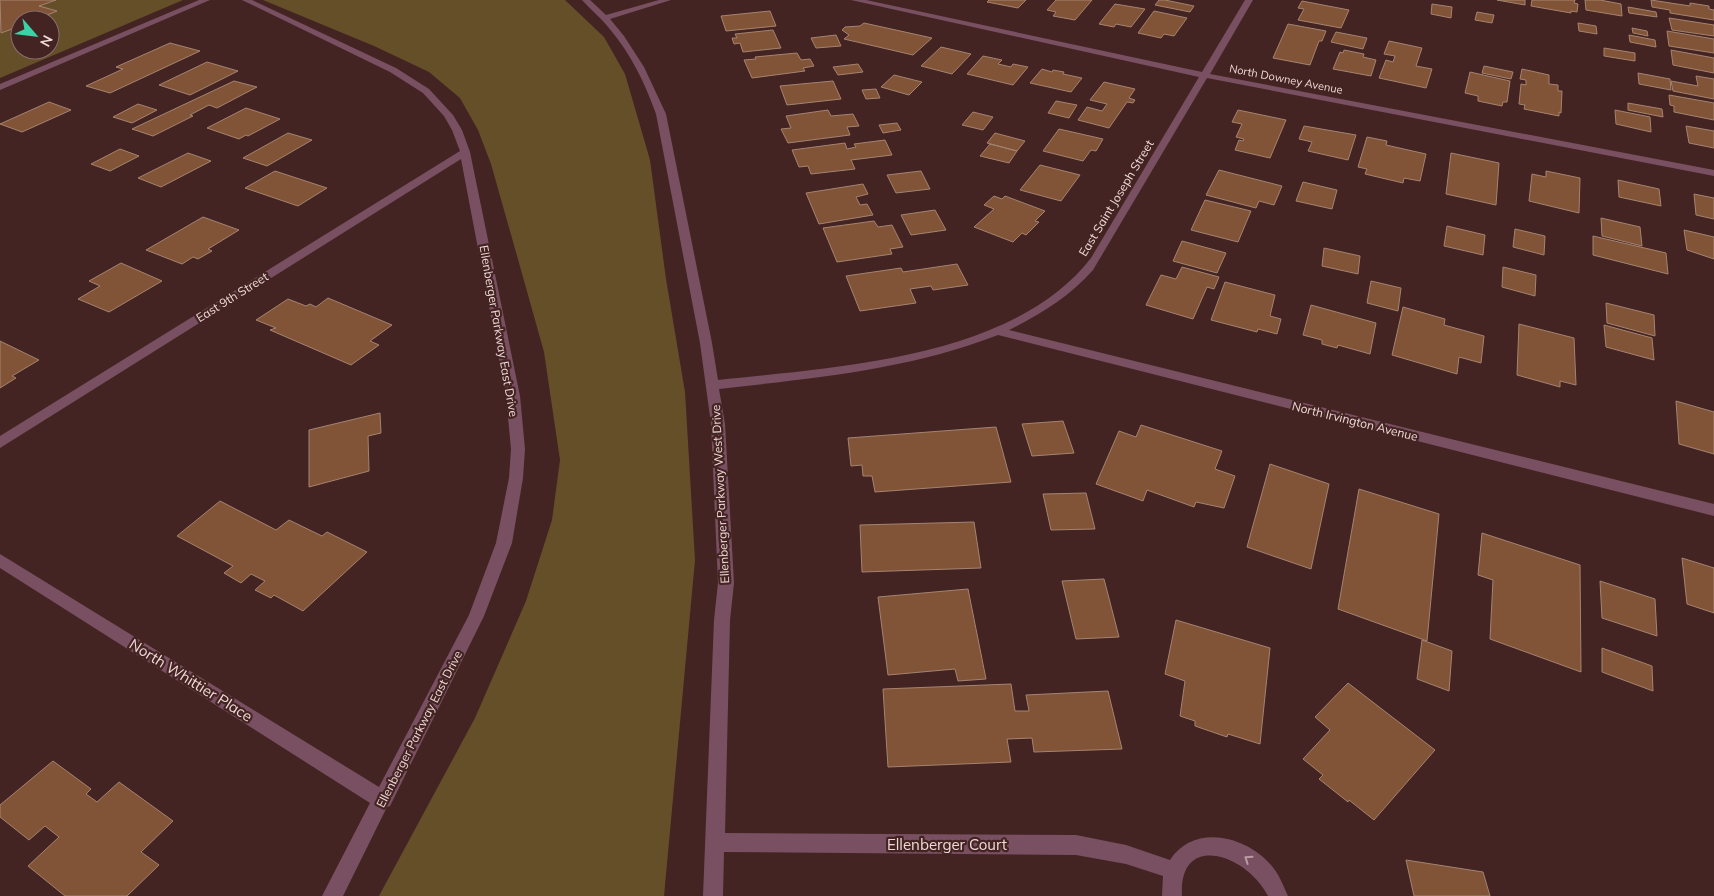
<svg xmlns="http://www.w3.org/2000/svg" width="1714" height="896" font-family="Mulish,sans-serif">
<rect width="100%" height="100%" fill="#442423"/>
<!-- green -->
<path fill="#654f29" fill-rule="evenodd" d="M0,0h183l-183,78zM20,20h30v30h-30z
M263,0h302l39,37 21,37 25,86 16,119 19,113 10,168 -31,336h-285l96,-178 51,-117 26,-81 8,-60 -16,-108 -23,-82 -30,-106 -13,-34 -18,-32 -31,-26 -55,-26z"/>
<!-- building -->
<path fill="#825437" stroke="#a48370" d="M0,0h56l-17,6 18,5 -22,9h-15v6l-19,7z
M989,0h37l-8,8 -31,-6z
M1056,0h36l-17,20 -22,-4 3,-4 -9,-2z
M1159,0h6l29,6 -4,6 -35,-7z
M1497,0h28v5z
M1532,0h43l-1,3 4,1 -1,8 -6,-1v2l-40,-7z
M1585,0h15l21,4 1,12 -36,-6z
M1651,0l39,6v-3l19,3v3l5,1v10l-44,-7v-3l-18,-3z
M1302,1l47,9 -8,18 -43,-8 6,-11 -6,-1z
M1115,4l30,5 -14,18 -15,-3 -2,3 -15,-3z
M1432,4l20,3 -1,11 -20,-4z
M1628,7l28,5 1,5 -28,-4z
M770,11l6,15 -50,5 -5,-15z
M1154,11l33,7 -13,18 -10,-2 -3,4 -23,-5z
M1477,12l17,3 -2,8 -17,-3z
M1669,18l45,7v11l-42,-6z
M864,23l68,15 -19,17 -69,-16 5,-4 -7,-5 3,-3 15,-1z
M1578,23l18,3 1,8 -18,-3z
M1288,24l38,7 -4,10h-3l-9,24 -37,-7z
M1632,28l15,3 1,5 -15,-3z
M773,30l8,18 -38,4 -3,-9 -6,1 -2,-6h5l-2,-4z
M1667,31l47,8v14l-45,-7z
M1336,32l31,6 -4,11 -32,-7z
M836,35l5,11 -25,2 -5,-10z
M1629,35l26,5 1,7 -26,-5z
M1389,41l33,7 -6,18 16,3 -6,19 -47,-10 7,-18 7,2 2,-6 -11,-2z
M170,43l30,8 -90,42 -24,-7 37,-17 -7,-2z
M941,47l30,7 -19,20 -31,-8z
M1604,48l31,5v8l-31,-5z
M1344,50l20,4 -1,3 13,3 -5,16 -38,-7 7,-17 3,1z
M1671,50l43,8v15l-41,-8z
M797,53l4,7 9,-1 4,7 -11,2 2,3 -53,7 -8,-18 12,-1 -1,-2z
M983,56l19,4 -4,4 13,3 2,-3 15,3 -15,18 -46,-11z
M207,62l31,9 -48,24 -31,-10z
M858,64l5,8 -25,3 -5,-8z
M1484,66l29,6 -2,7 -29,-6z
M1042,69l10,3 1,-2 11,2 -1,2 19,4 -11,14 -41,-9z
M1522,69l27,6v9l9,1v6h4l-1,22 -2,-1v4l-35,-7 1,-4 -6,-1 2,-20 5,1v-5l-6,-1z
M1470,72l40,9 -3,21h-4l-1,4 -24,-5v-5l-13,-3z
M1638,73l32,6 1,11 -32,-6z
M894,75l28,7 -13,13 -28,-8z
M1696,76l18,3v20l-41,-8 -2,-10 27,5z
M234,81l23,6 -40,21 -8,-3 -19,10 3,1 -40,20 -21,-7z
M833,81l8,18 -54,6 -7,-19z
M1104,82l31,7 -6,9 6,2 -2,3 -6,-1 -18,26 -31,-8 9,-13 15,4 5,-7 -17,-4z
M876,89l4,9 -14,1 -4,-9z
M1669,95l45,8v17l-40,-8v-6l-4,-1z
M1056,101l21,4 -8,13 -21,-5z
M49,102l22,8 -49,22 -22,-8z
M1628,103l34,6 1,8 -35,-7z
M138,104l19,6 -25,13 -19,-6z
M246,108l34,11 -32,17 -2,-1 -7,4 -32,-11z
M828,110l3,6 22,-2 6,12 -12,1 3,8 -62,8 -7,-14 10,-1 -5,-12z
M1238,110l48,10 -16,38 -35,-8 4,-10 4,1 1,-2 -8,-2 6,-13 -10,-2z
M1615,110l35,7 1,15 -35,-8z
M973,112l20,5 -10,13 -21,-5z
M897,123l4,7 -18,3 -4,-8z
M1304,126l52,9 -8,25 -40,-9 4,-9 -13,-3z
M1686,126l28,5v17l-25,-5z
M1059,129l44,10 -7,12 -5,-1 -8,11 -40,-10z
M288,133l24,7 -45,26 -24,-8z
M995,133l30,8 -8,10 -30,-8z
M1367,137l20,4 -1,4 40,9 -6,27 -16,-3 -1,5 -38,-9 2,-5 -9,-2z
M885,140l7,15 -41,5 4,9 -44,5 -3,-8 -9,1 -7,-17 53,-7 2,6 9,-2 -2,-3z
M990,144l27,7 -8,12 -29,-7z
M120,149l19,7 -29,15 -19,-7z
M188,153l23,8 -50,26 -23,-9z
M1451,153l48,10 -3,42 -50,-11z
M1040,165l40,10 -19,26 -41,-11z
M1219,170l63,16 -8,19 -15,-4 -3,7 -50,-13z
M275,171l52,17 -29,18 -53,-18z
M921,171l9,18 -34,4 -9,-18z
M1546,171l34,7 -1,35 -50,-12 3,-27 14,3z
M1618,180l41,9 2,17 -42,-9z
M1303,182l34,8 -5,19 -36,-8z
M863,184l5,10 -12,3 4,8 7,-1 6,11 -54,9 -13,-31z
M1694,194l20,4v21l-18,-4z
M994,196l8,3 3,-3 40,15 -10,10 4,1 -13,13 -4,-2 -9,9 -39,-15 20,-18 -10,-4z
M1205,200l46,11 -13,31 -47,-12z
M935,210l11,20 -35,5 -10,-20z
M203,217l36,13 -31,19 4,2 -14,8 -5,-2 -11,7 -36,-14z
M1601,218l39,9 2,19 -40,-10z
M874,221l4,6 14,-2 11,22 -13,2 2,5 -55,8 -14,-34z
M1447,226l38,9 -2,20 -39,-9z
M1515,229l30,7 -1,19 -31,-8z
M1684,230l30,7v22l-27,-9z
M1593,236l73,17 2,21 -75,-19z
M1182,241l44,12 -9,20 -44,-12z
M1324,248l36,8 -2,18 -36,-8z
M121,263l41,18 -53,31 -31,-13 22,-13 -11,-5z
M957,264l11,21 -35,5 -2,-4 -21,3 6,14 -56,8 -14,-35 55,-8 2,4z
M1182,267l37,10 -5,12 -7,-2 -14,32 -47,-14 15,-30 15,4z
M1503,267l33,8 -1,21 -33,-9z
M1371,281l30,7 -3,23 -31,-8z
M1225,282l50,13 -5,21 11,3 -4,15 -19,-5 -1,3 -46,-12z
M328,298l64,27 -22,16 9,4 -28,20 -81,-35 6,-2 -20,-8 32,-21 18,7 4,-2 6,3z
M1606,303l48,12 1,21 -48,-13z
M1311,305l65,18 -6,31 -32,-9 -1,3 -15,-4v-4l-19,-5z
M1403,307l42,12 -1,6 40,11 -3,27 -22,-6 -2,17 -65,-19z
M1519,324l55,14 2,47 -16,-4v6l-43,-12z
M1604,325l48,13 2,22 -48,-13z
M0,341l39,19 -27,16 4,2 -16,10z
M1676,401l38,11v42l-35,-10z
M380,413l1,20 -13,3 1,35 -60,16v-57z
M1063,421l11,32 -42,3 -10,-32z
M1141,425l81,26 -7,18 20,7 -11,32 -28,-6 -2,5 -47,-17 -4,11 -47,-17 23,-53 17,6z
M996,427l15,55 -136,10 -3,-16h-9l-1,-11 -11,1 -3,-28z
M1270,464l59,20 -18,85 -64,-22z
M1359,489l80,25 -12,127 -89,-32z
M1086,493l9,36 -44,1 -8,-36z
M220,501l56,29 13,-10 33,16 5,-4 40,20 -64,59 -29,-16 -3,3 -16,-8 10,-9 -14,-7 -10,9 -17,-10 9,-7 -56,-30z
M974,522l7,46 -119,4 -2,-47z
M1482,533l98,32 1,107 -91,-33 3,-59 -15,-5z
M1682,558l32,10v45l-27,-9z
M1104,579l15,58 -43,2 -14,-58z
M1600,581l55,18 2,37 -55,-18z
M968,589l18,90 -28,2 -3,-12 -67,6 -10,-78z
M1176,620l94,28 -10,96 -32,-10 -1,3 -32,-11v-5l-15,-5 5,-35 -20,-7z
M1422,640l30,11 -3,40 -32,-12z
M1602,648l50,18 1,25 -51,-19z
M1348,683l87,67 -61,70 -25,-20 -1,2 -29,-23 4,-4 -20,-16 27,-29 -15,-13z
M1011,684l4,27h14l-3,-16 82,-4 14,58 -88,3 -2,-14 -25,1 4,23 -123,5 -5,-78z
M53,761l38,28 -5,5 11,8 22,-20 54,39 -32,31 18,13 -32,31h-62l-37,-30 31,-29 -14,-11 -16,14 -29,-23v-12z
M1406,860l77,12 7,24h-76z"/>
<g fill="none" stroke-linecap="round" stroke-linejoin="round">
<!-- minor -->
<path fill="#795061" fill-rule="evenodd" d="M199,0h11l-210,90v-6z
M242,0h10l144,68 33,21 24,26 9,15 8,22 50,244 5,53 -2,29 -11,65 -28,73 -94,190 -3,1 -44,89h-21l48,-93 -370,-235v-14l379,233 90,-172 27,-72 13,-65 2,-29 -5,-53 -45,-237 -461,289v-12l460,-285 -8,-21 -8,-14 -21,-23 -33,-21z
M582,0h8l16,15 53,-15h12l-61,19 14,17 20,31 22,47 46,229 6,37c117,-13 295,-21 373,-122l108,-181 -348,-77h15l336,72 43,-72h8l-43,74 504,96v6l-507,-98 -114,192c-24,27 -52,44 -84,60l705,174v12l-716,-181c-90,35 -184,43 -279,54l6,35 9,159 -4,37 -5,213 351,2 50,10 44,15c24,-37 76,-24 101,5 8,9 12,20 17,31h-20c-21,-42 -90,-65 -86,0h-20l1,-20 -37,-12 -50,-9 -352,-3 -1,44h-20l11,-276 4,-37 -7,-159 -11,-81 -44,-229c-11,-31 -25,-60 -47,-86 -8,-10 -18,-18 -27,-28z"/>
</g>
<!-- one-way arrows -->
<defs><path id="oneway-chevron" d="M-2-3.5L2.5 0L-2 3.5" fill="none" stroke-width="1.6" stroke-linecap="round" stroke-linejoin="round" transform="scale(1.25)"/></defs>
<use stroke="#ba9ba2" href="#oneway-chevron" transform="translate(1248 859) rotate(-146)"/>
<g text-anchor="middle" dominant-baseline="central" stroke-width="4.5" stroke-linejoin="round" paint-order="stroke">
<!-- far-street labels -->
<g font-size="11" fill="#efd9d8" stroke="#442423">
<text transform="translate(1286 79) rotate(11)">North Downey Avenue</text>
</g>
<!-- street labels -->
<g font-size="12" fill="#efd9d8" stroke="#442423">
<text transform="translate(1116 198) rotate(-59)">East Saint Joseph Street</text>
<text transform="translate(232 297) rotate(-32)">East 9th Street</text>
<text transform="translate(499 331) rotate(80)">Ellenberger Parkway East Drive</text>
<text transform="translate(1355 421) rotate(14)">North Irvington Avenue</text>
<text transform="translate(720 494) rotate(-93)">Ellenberger Parkway West Drive</text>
<text transform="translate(419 729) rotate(-63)">Ellenberger Parkway East Drive</text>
</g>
<!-- near-street labels -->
<g font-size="15" fill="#efd9d8" stroke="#442423">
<text transform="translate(191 680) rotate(32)">North Whittier Place</text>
<text x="947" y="844">Ellenberger Court</text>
</g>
</g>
<!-- north arrow -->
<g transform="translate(35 35) rotate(118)"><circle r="24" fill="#442423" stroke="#886c6b"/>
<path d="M0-4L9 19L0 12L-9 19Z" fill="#38d4a6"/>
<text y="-8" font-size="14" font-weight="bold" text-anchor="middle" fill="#efd9d8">N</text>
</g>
</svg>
